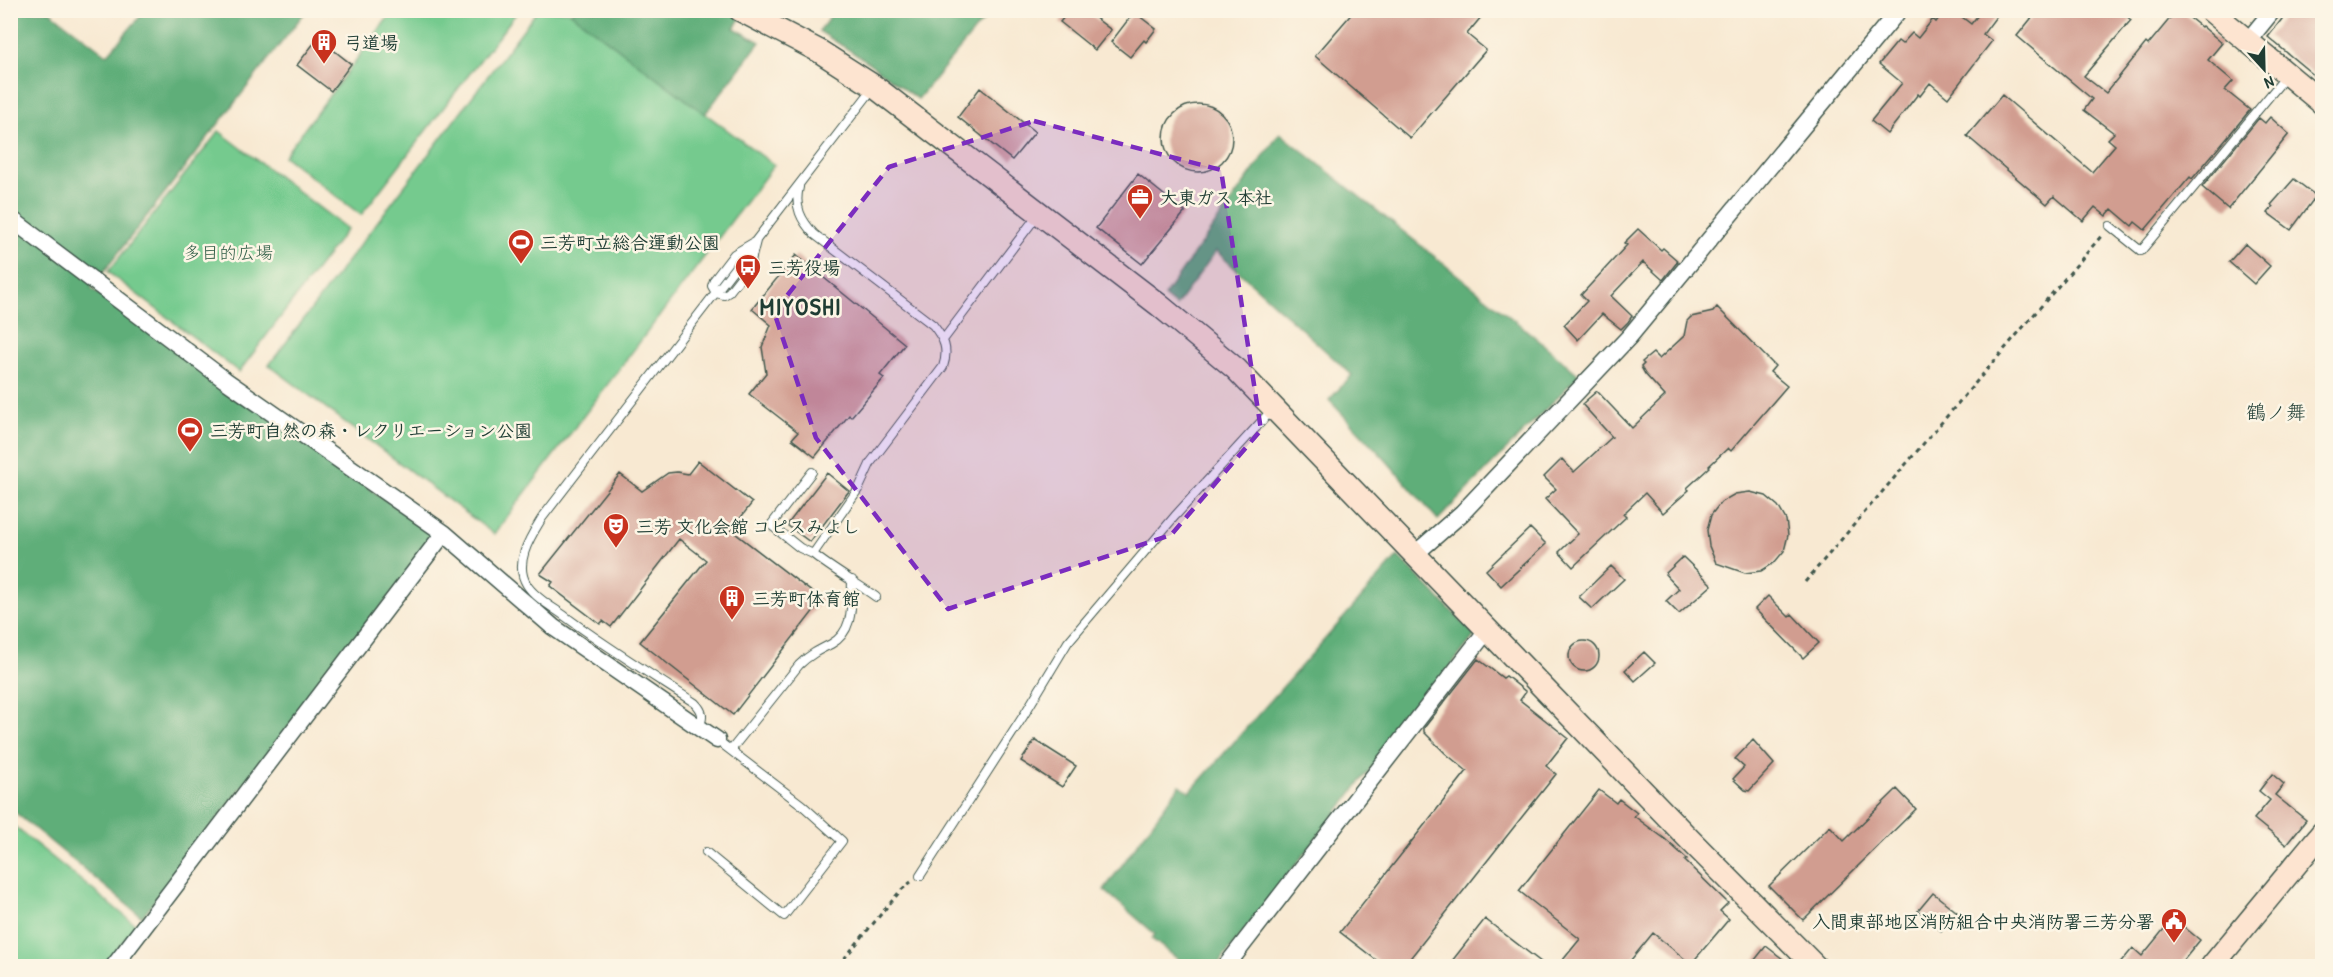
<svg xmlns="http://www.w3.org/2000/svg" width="2333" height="977" font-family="'Patrick Hand','Klee One',sans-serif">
<rect width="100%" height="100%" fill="#fcf5e5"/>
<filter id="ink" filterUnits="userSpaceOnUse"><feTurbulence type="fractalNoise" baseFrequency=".0167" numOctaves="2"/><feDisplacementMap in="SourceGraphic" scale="12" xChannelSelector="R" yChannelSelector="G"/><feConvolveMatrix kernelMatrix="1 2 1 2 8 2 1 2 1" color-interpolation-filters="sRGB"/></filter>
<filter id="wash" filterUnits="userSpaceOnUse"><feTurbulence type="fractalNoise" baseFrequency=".008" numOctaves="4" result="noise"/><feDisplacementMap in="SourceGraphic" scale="24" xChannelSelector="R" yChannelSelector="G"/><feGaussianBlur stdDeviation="1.35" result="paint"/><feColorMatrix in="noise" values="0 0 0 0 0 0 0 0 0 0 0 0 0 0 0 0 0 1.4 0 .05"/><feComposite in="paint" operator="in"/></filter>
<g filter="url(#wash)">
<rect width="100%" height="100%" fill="#f8e9d2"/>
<!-- green -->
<path fill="#74ca8e" stroke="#4a8461" stroke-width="1.5" d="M393,11h125l-157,204 -77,-59z
M537,11h31l206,154 -280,369 -225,-169z
M219,131l128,98 -108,143 -131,-100z
M10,823l126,102 -32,41h-93z"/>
<!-- forest -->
<path fill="#5fae79" stroke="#3f7656" stroke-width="1.5" d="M572,10l173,1 -11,17 26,14 -55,72 -134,-101z
M836,10h155v1l-73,88 -56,-41 -43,-27z
M10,11h39l58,44 38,-44h161l-215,277 345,248 -294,381 -131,-108z
M1280,133l255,204 44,38 -141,145 -53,-61 -56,-59 23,-25 -136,-124 -40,55 -12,-10z
M1398,556l77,79 -258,331h-30l-35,-27 3,-5 -51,-44 76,-105 10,7z"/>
<g id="blocks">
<!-- building -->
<path fill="#d19d90" d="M1070,10h15l26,20 -16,20 -35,-28z
M1355,10h132l-20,24 19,16 -76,88 -95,-82z
M1945,10h8l18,14 11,-14h19l-18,24 9,7 -44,57 -18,-15 -10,13 -2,-2 -31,40 -16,-13 31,-38 -23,-19 19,-23 4,3 10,-11 6,5 15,-19 3,3z
M2038,10h82l11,10 -47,56 22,17 40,-50 2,2 29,-35h3l21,17 1,-1 20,17 -14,17 25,21 -8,9 25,20 -58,69 -2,-2 -45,53 -10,-8 -3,4 -20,-17 -6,7 -11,-9 -12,14 -29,-25 -7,8 -80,-68 35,-41 90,77 23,-27 -7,-6 6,-6 -30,-23 8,-11 -75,-63z
M2289,10h33v72l-54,-45z
M1134,12l22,17 -10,13 -2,-2 -14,17 -19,-15z
M318,38l33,26 -20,27 -34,-26z
M980,88l55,44 -23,28 -54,-43z
M1164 138a34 34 0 1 1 68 0a34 34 0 1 1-68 0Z
M2270,117l19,17 -61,75 -26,-22 57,-69 6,5z
M1138,174l47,38 -43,52 -46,-36z
M2294,179l22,17 -25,34 -23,-17 5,-6 -2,-2z
M1638,229l23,21 2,-2 15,13 -15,19 -20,-18 -32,34 21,20 -4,6 -7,7 -19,-15 -24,26 -14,-15 23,-24 -6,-6 46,-50 -3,-2z
M2245,244l25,22 -16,18 -25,-22z
M796,255l109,89 -25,31 4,3 -33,39 -2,-2 -34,42 -23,-18 6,-7 -49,-38 17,-21 -4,-26 9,-22 -19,-16z
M1717,307l58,59 -5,6 17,14 -56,65 -3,-3 -19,18 1,1 -23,21 2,2 -26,23 -18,-20 -22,21 3,3 -53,50 -14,-15 19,-18 -33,-35 11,-10 -12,-12 18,-18 12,13 38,-35 -30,-33 15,-13 35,37 33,-32 -20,-22 -4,-7 3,-3 -2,-2 11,-9 6,6 25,-23 3,-15 4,-4 22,-5z
M698,461l54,42 -21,27 91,70 -89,115 -93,-73 66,-82 -27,-21 -68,88 -8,-6 -3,3 -50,-38 3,-4 -13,-8 80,-100 22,17 26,-18 9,-1 11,2z
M827,473l22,18 -39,51 -23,-17z
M1750,492l16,4 12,10 8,14 2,15 -4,16 -10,12 -13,8 -16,2 -29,-10 -7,-17 -2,-16 4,-15 10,-13 14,-8z
M1530,528l16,16 -45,42 -15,-16z
M1683,557l29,28 -33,29 -13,-13 13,-12 -14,-15z
M1611,566l13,13 -32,30 -13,-12z
M1768,596l21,21 3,-3 27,29 -16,15 -48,-49z
M1569 656a15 15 0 1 1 30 0a15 15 0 1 1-30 0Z
M1644,652l11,11 -20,18 -10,-11z
M1478,659l25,19 3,-2 20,16 -6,8 48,38 -22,28 10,8 -152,192h-20l-44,-34 127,-161 -22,-18 -21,-21v-4z
M1035,740l41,26 -14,21 -41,-26z
M1753,740l21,24 -25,27 -4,-1 -12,-11 11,-12 -9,-8z
M2272,774l12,10 -9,11 31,25 -20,25 -32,-26 16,-19 -11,-9z
M1897,789l19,20 -113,111 -34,-34 61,-60 14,15z
M1599,790l17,13 3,-4 18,14 -3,3 31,23 22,20 -2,2 43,42 -8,8 9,8 -38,45 -38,-31 -27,33h-68l22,-27 -61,-48z
M1933,893l24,19 -16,19 -23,-20z
M2173,918l27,22 -21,26h-61l15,-18 9,8z
M1485,919l61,47h-98z
M1766,946l26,20h-42z"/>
</g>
</g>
<g filter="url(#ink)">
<use href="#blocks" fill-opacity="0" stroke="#40574c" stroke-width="1.5"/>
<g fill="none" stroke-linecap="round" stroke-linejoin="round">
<!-- lane casing -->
<g stroke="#40574c" stroke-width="10">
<path id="lane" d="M799,187c-5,20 2,33 15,47l119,91c11,14 16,24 10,42l-72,95 -12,26 -46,66c20,16 42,28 63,43
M2110,226l31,25 146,-176
M756,241l-6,24 -21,27 -5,3 -8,-2 -4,-7 2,-6 20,-26z
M943,340l96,-127
M812,472l-41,53 29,23 13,6
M699,727c5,-10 4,-16 -4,-24 -43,-28 -87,-55 -129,-86 -12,-9 -31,-19 -39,-32 -14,-22 4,-49 15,-67l332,-431
M731,750l68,-85c10,-10 20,-15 32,-21 24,-13 20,-41 21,-64
M706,852l78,64 58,-75 -40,-36 -85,-65
M920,876l104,-161 44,-73 107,-126 97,-106"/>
</g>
<!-- street casing -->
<g stroke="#40574c" stroke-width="19">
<path id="street" d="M2247,42l26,-32
M10,218l215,162 219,153 109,94 164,113
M1415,554l47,-41 167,-176 270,-327
M114,966l330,-433
M1226,966l262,-337"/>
</g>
<!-- secondary casing -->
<g stroke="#40574c" stroke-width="25">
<path id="secondary" d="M740,10l79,41 56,36 284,218 77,64 454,471 125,126
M2210,10l112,93
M2212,966l110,-133"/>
</g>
<!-- path -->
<path stroke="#40574c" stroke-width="3" stroke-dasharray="4.5 4.5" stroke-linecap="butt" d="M1805,582l298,-348
M838,966l63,-76 10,-8"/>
<!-- lane -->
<use href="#lane" stroke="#fff" stroke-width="8"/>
<!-- street -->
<use href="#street" stroke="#fff" stroke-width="16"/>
<!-- secondary -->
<use href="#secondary" stroke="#fde4d0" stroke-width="22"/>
</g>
</g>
<!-- marked area -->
<path fill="#7b2cbf" fill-opacity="0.2" stroke="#7b2cbf" stroke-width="4.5" stroke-dasharray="12 8" stroke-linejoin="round" d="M1034,121l187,49 40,260 -90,105 -223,74 -132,-171 -42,-126 115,-145z"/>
<!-- icons -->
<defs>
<g id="building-pin" transform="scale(1.35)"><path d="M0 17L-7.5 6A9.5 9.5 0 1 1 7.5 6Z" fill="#c8321e" stroke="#fcf5e5"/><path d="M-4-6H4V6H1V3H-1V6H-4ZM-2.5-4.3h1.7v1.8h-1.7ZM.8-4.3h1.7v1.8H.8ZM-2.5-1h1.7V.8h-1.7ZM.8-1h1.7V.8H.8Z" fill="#fff"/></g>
<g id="office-pin" transform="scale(1.35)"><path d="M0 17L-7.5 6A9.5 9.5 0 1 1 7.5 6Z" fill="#c8321e" stroke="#fcf5e5"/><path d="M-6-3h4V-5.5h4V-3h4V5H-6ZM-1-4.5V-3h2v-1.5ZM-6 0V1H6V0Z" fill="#fff"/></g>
<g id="stadium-pin" transform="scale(1.35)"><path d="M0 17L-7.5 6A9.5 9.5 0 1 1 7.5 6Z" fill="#c8321e" stroke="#fcf5e5"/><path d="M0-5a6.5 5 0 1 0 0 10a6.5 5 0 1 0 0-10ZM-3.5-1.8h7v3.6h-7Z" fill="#fff"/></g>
<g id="bus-pin" transform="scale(1.35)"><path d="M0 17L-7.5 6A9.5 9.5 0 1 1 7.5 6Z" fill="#c8321e" stroke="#fcf5e5"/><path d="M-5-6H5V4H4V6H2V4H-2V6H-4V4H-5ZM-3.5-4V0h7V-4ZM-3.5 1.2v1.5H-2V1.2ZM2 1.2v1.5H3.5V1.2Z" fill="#fff"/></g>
<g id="theatre-pin" transform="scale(1.35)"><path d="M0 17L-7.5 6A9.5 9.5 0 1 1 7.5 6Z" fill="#c8321e" stroke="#fcf5e5"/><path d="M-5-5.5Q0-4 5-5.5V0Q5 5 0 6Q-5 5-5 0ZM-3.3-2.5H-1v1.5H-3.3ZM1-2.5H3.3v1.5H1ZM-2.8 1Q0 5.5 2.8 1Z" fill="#fff"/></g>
<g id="civic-pin" transform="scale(1.35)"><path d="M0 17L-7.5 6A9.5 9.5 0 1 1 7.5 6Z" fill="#c8321e" stroke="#fcf5e5"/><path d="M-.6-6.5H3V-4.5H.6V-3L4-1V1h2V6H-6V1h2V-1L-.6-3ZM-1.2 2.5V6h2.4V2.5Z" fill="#fff"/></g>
</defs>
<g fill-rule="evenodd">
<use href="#building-pin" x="324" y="42"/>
<use href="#office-pin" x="1140" y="197"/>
<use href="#stadium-pin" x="521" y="242"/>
<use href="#bus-pin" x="748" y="267"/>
<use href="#stadium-pin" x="190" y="430"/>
<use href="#theatre-pin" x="616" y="526"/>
<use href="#building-pin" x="732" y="598"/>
<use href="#civic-pin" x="2174" y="921"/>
</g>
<g text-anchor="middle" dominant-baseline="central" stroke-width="5" stroke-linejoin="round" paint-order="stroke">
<!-- poi labels -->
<g font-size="18" font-weight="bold" fill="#1f3d34" stroke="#fcf5e5" text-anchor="start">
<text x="344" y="42">弓道場</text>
<text x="1160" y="197">大東ガス 本社</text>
<text x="540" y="242">三芳町立総合運動公園</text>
<text x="768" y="267">三芳役場</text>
<text x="210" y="430">三芳町自然の森・レクリエーション公園</text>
<text x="636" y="526">三芳 文化会館 コピスみよし</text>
<text x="752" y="598">三芳町体育館</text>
<text x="2154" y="921" text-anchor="end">入間東部地区消防組合中央消防署三芳分署</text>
</g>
<!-- park labels -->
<g font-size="18" fill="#34604a" stroke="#fcf5e5">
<text x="228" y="252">多目的広場</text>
</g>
<!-- neighbourhood labels -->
<g font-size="20" fill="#1f3d34" stroke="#fcf5e5">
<text x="2276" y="411">鶴ノ舞</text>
</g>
<!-- district labels -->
<g font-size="24" font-weight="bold" letter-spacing="1.5" fill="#1f3d34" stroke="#fcf5e5">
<text x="801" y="306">MIYOSHI</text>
</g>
</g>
<!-- margin -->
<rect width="2333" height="977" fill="none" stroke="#fcf5e5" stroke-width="36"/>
<!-- north arrow -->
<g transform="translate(2264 69) rotate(158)" stroke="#fcf5e5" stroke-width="4.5" paint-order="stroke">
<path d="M0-4.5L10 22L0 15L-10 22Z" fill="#1f3d34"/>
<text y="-9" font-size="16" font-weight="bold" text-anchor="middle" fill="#1f3d34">N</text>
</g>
</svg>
